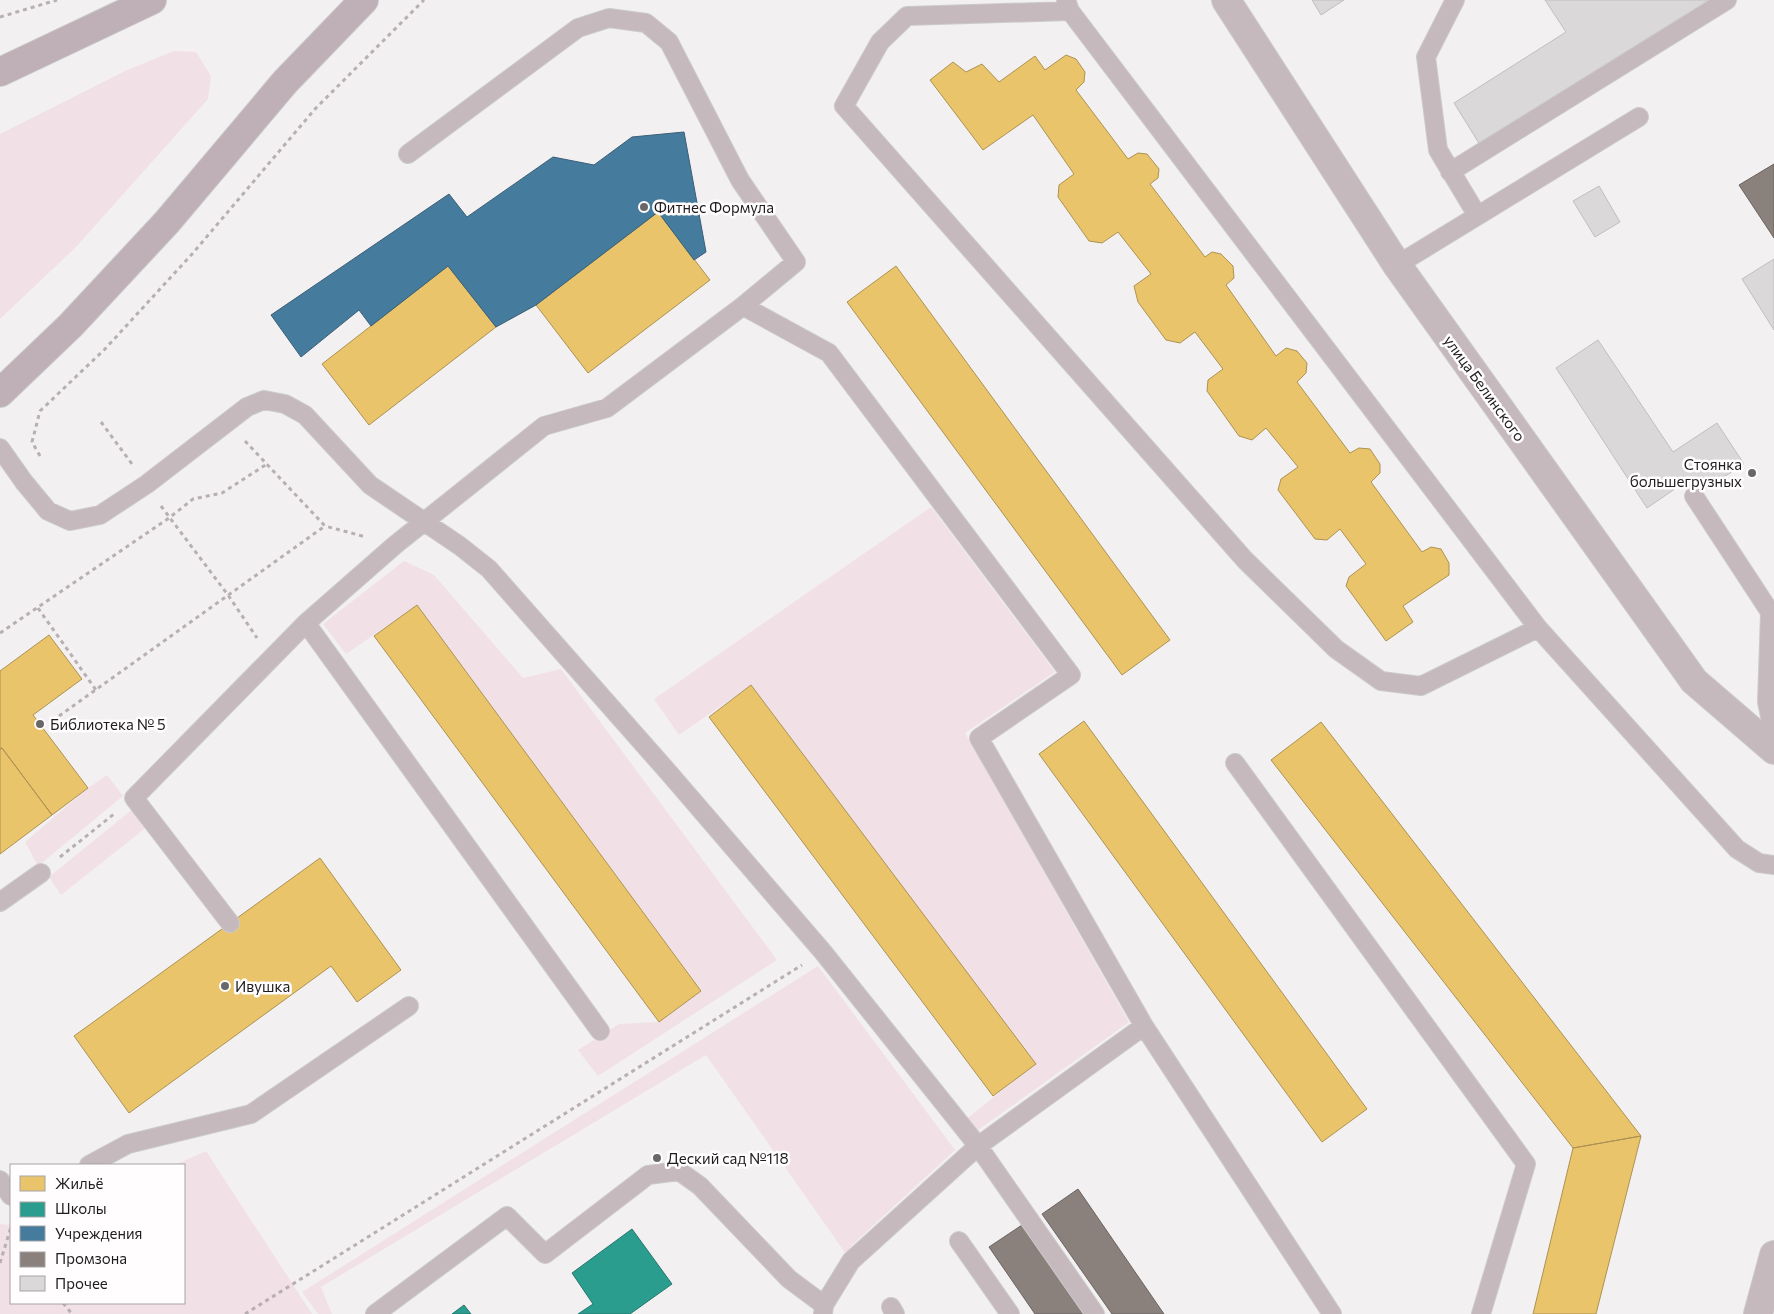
<svg xmlns="http://www.w3.org/2000/svg" width="1774" height="1314" font-family="Commissioner,sans-serif">
<rect width="100%" height="100%" fill="#f3f0f1"/>
<!-- green -->
<path fill="#f2e0e7" d="M174,51l22,1 15,24 -3,23 -132,148 -76,72v-185l125,-63z
M931,507l124,165 -90,61 164,289 -155,111 -10,-12 71,-57 -284,-379 -72,50 -25,-36z
M404,561l30,14 89,103 38,-9 216,291 -179,116 -20,-26 41,-26 40,-2 42,-32 -284,-385 -71,49 -23,-30z
M107,775l16,21 -85,70 -13,-24 63,-54z
M134,808l14,18 -87,69 -12,-18z
M818,966l137,184 -105,97 1,14 -145,-206 -385,232 11,27h-14l-16,-22z
M206,1151l106,163h-312v-90l11,1v78h173v-138h-9z"/>
<!-- homes -->
<path fill="#e9c46a" stroke="#ac9253" d="M1066,55l10,4 9,13 -1,10 -8,8 52,69 10,-6 9,1 12,15 -1,9 -8,6 55,73 7,-5 9,2 12,12 1,12 -8,7 50,71 10,-8 11,3 10,12 -1,10 -9,9 53,71 9,-5 11,1 10,15v9l-9,9 51,70 9,-5 10,2 8,14v12l-46,31 10,16 -27,19 -40,-55 3,-9 17,-13 -26,-35 -13,11 -12,-1 -37,-49 3,-11 17,-12 -32,-39 -14,12 -13,-4 -32,-45 1,-11 15,-11 -28,-37 -15,11 -14,-3 -28,-38 -4,-16 17,-12 -33,-42 -16,11 -13,-2 -31,-44 1,-12 15,-11 -41,-59 -50,35 -53,-70 23,-18 13,10 16,-8 17,18 36,-26 10,14z
M658,212l52,68 -122,93 -52,-68z
M448,266l48,61 -127,98 -47,-61z
M896,266l274,374 -48,35 -275,-373z
M417,605l284,386 -42,31 -285,-386z
M49,635l33,44 -49,36 55,73 -36,27 -50,-67 -2,1v-78z
M751,685l285,379 -43,32 -284,-379z
M1084,721l283,388 -45,33 -283,-388z
M1321,722l320,414 -68,12 -302,-388z
M2,748l50,67 -52,39v-105z
M320,858l81,112 -44,32 -26,-36 -202,147 -55,-77z
M1641,1136l-45,178h-63l40,-166z"/>
<!-- schools -->
<path fill="#2a9d8f" stroke="#27776d" d="M632,1229l40,55 -42,30h-52l15,-10 -21,-31z
M464,1305l7,9h-19z"/>
<!-- public -->
<path fill="#457b9d" stroke="#3a5f77" d="M684,132l22,120 -12,8 -36,-48 -122,93 -40,22 -48,-61 -77,60 -12,-16 -58,47 -30,-42 178,-121 18,23 86,-60 41,8 38,-28z"/>
<!-- industry -->
<path fill="#8a817c" stroke="#6a6360" d="M1774,164v74l-35,-53z
M1078,1189l86,125h-52l-70,-100z
M1022,1225l61,89h-48l-46,-67z"/>
<!-- building -->
<path fill="#dad8d9" stroke="#c0bebf" d="M1312,0h32l-23,15z
M1545,0h171l-234,148 -28,-45 112,-71z
M1599,186l21,36 -25,15 -22,-36z
M1774,259v71l-32,-51z
M1598,340l75,112 44,-29 27,41 -50,32 -9,-14 -38,26 -91,-140z"/>
<g fill="none" stroke-linecap="round" stroke-linejoin="round">
<!-- service casing -->
<g stroke="#cccbcb" stroke-width="20">
<path id="service" d="M1066,0l4,11 468,617 199,221 22,14 15,2
M1455,0l-29,57 12,93 39,65
M1070,11l-163,5 -27,26 -36,64 401,454 91,89 45,32 40,5 117,-58
M408,154l170,-126 31,-10 37,5 23,19 71,138 56,82 -53,44
M1450,172l277,-172
M1397,265l242,-148
M0,448l24,34 24,29 22,10 30,-6 47,-31 100,-77 17,-7 21,4 20,11 65,70 90,61 29,23 180,204 154,179 155,194 117,168
M1694,496l76,116 -3,90 7,34
M1235,763l291,401 -45,150
M0,902l41,-29
M230,923l-96,-125 172,-175
M600,1031l-294,-408 89,-78 149,-119 63,-18 136,-102 86,47 242,322 -92,63 165,288 188,288
M89,1165l39,-21 123,-30 158,-108
M0,1180l11,16
M959,1241l51,73
M891,1307l4,7
M375,1314l132,-98 38,38 103,-79 31,-4 21,15 89,93 35,26
M823,1314l1,-9 27,-44 127,-115 166,-120"/>
</g>
<!-- minor casing -->
<g stroke="#cccbcb" stroke-width="30">
<path id="minor" d="M1226,0l171,265 297,416 80,69
M1758,1314l16,-59"/>
</g>
<!-- primary casing -->
<g stroke="#cccbcb" stroke-width="30">
<path id="primary" d="M0,72l152,-72
M0,393l71,-68 96,-103 118,-140 79,-82"/>
</g>
<!-- path -->
<path stroke="#b8afb2" stroke-width="3" stroke-dasharray="4 4" stroke-linecap="butt" d="M0,17l57,-17
M101,422l31,42
M245,441l80,85 41,11
M40,456l-8,-14 8,-31 65,-62 88,-96 122,-144 109,-109
M161,506l67,89 29,43
M38,608l58,82
M0,633l169,-115 24,-19 29,-6 45,-29
M59,716l266,-190
M60,857l54,-43
M0,1263l11,-36
M63,1303l9,11
M245,1314l557,-349"/>
<!-- service -->
<use href="#service" stroke="#c5b9bd" stroke-width="18"/>
<!-- minor -->
<use href="#minor" stroke="#c5b9bd" stroke-width="28"/>
<!-- primary -->
<use href="#primary" stroke="#beb0b6" stroke-width="28"/>
</g>
<!-- markers -->
<g fill="#696768" stroke="#fffdfe" stroke-width="2">
<circle cx="644" cy="207" r="5"/>
<circle cx="1752" cy="473" r="5"/>
<circle cx="40" cy="724" r="5"/>
<circle cx="225" cy="986" r="5"/>
<circle cx="657" cy="1158" r="5"/>
</g>
<g text-anchor="middle" dominant-baseline="central" stroke-width="5" stroke-linejoin="round" paint-order="stroke">
<!-- poi labels -->
<g font-size="15" fill="#1f1d1e" stroke="#fffdfe" text-anchor="start">
<text x="654" y="207">Фитнес Формула</text>
<text x="1742" y="464" text-anchor="end">Стоянка<tspan x="1742" dy="17">большегрузных</tspan></text>
<text x="50" y="724">Библиотека № 5</text>
<text x="235" y="986">Ивушка</text>
<text x="667" y="1158">Деский сад №118</text>
</g>
<!-- street labels -->
<g font-size="15" fill="#1f1d1e" stroke="#fffdfe">
<text transform="translate(1485 388) rotate(54)">улица Белинского</text>
</g>
</g>
<!-- legend -->
<rect x="10" y="1164" width="175" height="140" fill="#fffdfe" stroke="#a5a3a4"/>
<rect x="20" y="1176" width="25" height="15" fill="#e9c46a" stroke="#a5a3a4"/>
<text x="55" y="1189" font-size="15" fill="#1f1d1e">Жильё</text>
<rect x="20" y="1202" width="25" height="15" fill="#2a9d8f" stroke="#a5a3a4"/>
<text x="55" y="1214" font-size="15" fill="#1f1d1e">Школы</text>
<rect x="20" y="1226" width="25" height="15" fill="#457b9d" stroke="#a5a3a4"/>
<text x="55" y="1239" font-size="15" fill="#1f1d1e">Учреждения</text>
<rect x="20" y="1252" width="25" height="15" fill="#8a817c" stroke="#a5a3a4"/>
<text x="55" y="1264" font-size="15" fill="#1f1d1e">Промзона</text>
<rect x="20" y="1276" width="25" height="15" fill="#dad8d9" stroke="#a5a3a4"/>
<text x="55" y="1289" font-size="15" fill="#1f1d1e">Прочее</text>
</svg>
